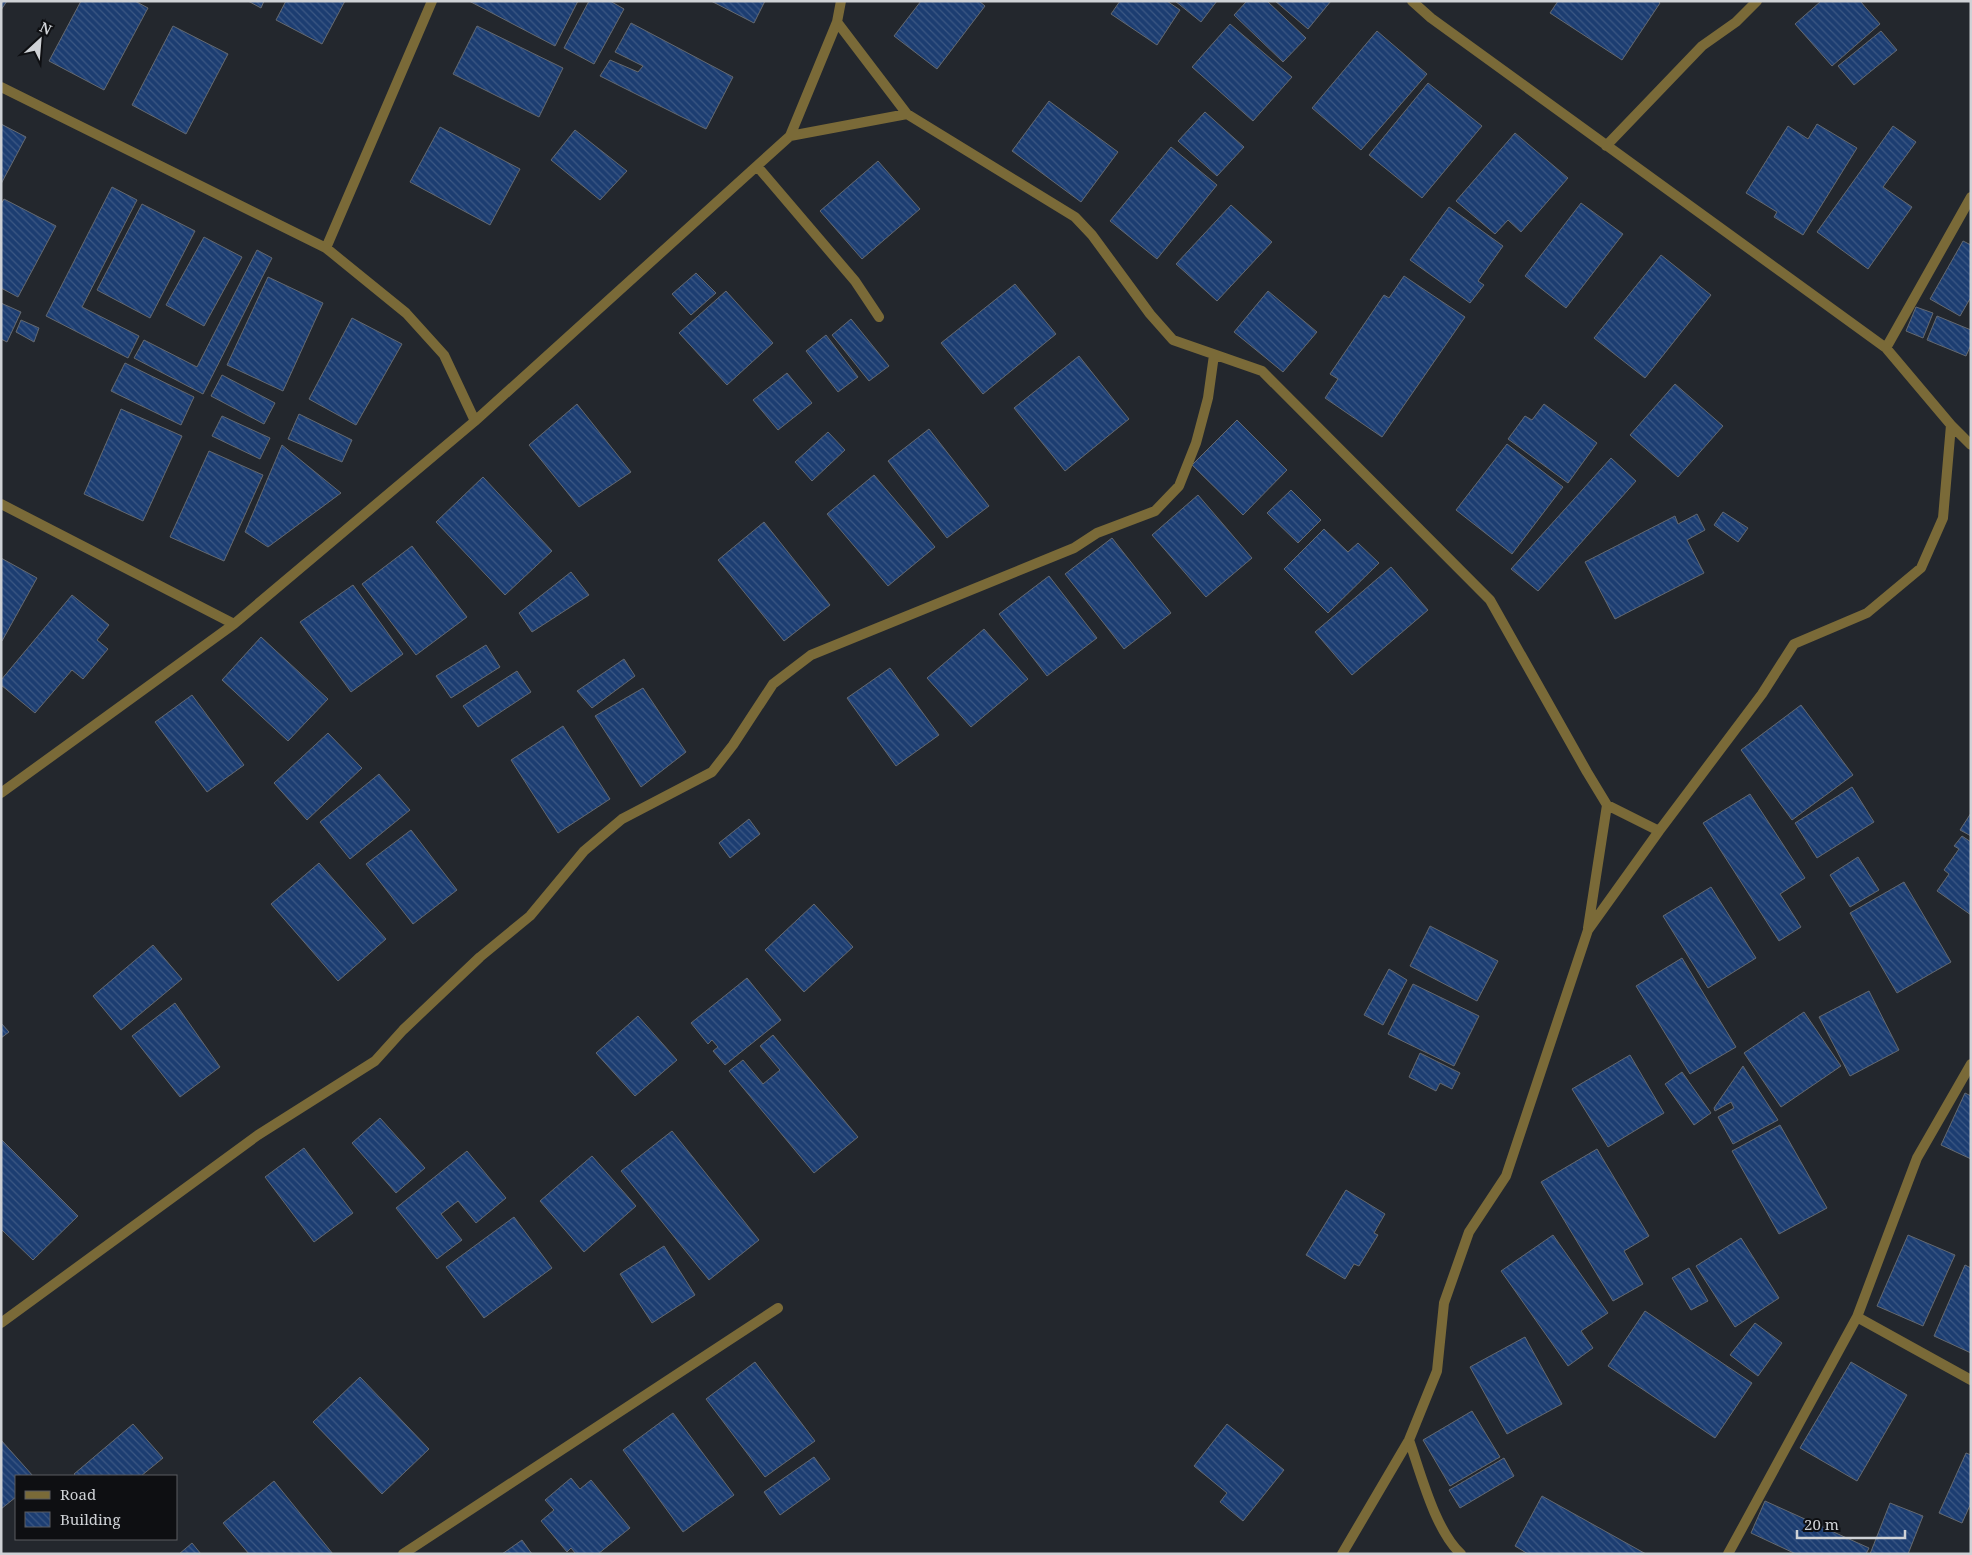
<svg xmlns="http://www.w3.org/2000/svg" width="1972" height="1555" font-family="'Noto Serif',serif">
<defs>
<pattern id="building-back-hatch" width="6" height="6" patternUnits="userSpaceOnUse" patternTransform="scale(1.25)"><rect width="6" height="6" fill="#1c3d71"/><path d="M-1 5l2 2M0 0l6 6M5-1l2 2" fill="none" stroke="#3c5884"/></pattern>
</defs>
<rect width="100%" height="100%" fill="#23272d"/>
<!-- building -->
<path fill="url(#building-back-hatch)" stroke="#646970" d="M1,1h6l-6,9z
M81,1h54l13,7 -44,82 -55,-29z
M248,1h16l-3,7z
M286,1h59l-23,43 -46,-24z
M469,1h109l-23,45z
M589,1h21l14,8 -30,55 -30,-16z
M711,1h54l-11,22z
M921,1h58l6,5 -48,63 -43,-33z
M1120,1h47l13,9 -23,35 -46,-31z
M1175,1h42l-16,21z
M1247,1h20l39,37 -23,24 -49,-47z
M1275,1h56l-23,28z
M1558,1h100l2,2 -38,57 -72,-47z
M1821,1h39l20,23 -48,42 -37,-42z
M631,23l102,54 -27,52 -106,-53 10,-16 28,12 5,-6 -28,-14z
M1230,24l62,53 -39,44 -61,-54z
M173,26l55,28 -42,80 -54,-29z
M477,26l86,42 -24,49 -86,-43z
M1377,31l50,43 -66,76 -49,-42z
M1881,31l16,19 -43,35 -16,-19z
M1428,83l54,43 -60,72 -53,-43z
M1049,101l69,51 -37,50 -69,-51z
M1205,112l39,35 -27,29 -39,-35z
M1,124l25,13 -25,47z
M1817,124l40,24 -54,87 -29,-18 3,-5 -31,-19 42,-67 20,13z
M1893,126l23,16 -33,45 29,20 -44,62 -51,-37z
M440,127l80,42 -30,56 -80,-43z
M575,130l52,41 -27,29 -49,-40z
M1515,133l53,45 -47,54 -13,-12 -13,14 -39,-33z
M1171,147l46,38 -60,74 -47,-38z
M878,161l42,48 -58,50 -42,-48z
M112,187l25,13 -55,107 57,29 -11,22 -82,-42z
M4,199l52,27 -38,71 -17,-9v-84z
M1581,203l42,31 -57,74 -41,-32z
M142,204l53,27 -45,87 -53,-28z
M1231,205l41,37 -55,59 -41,-37z
M1449,207l54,39 -25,35 6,4 -14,18 -60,-43z
M204,237l38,20 -38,69 -38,-21z
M1963,241l8,4v52l-11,19 -30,-17z
M257,250l15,8 -69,136 -69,-36 10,-18 53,27z
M1661,255l50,40 -66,83 -51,-40z
M696,273l20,20 -25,22 -19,-21z
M1404,276l61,41 -83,120 -57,-39 13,-19 -8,-5 54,-79 5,3z
M268,277l55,26 -40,88 -56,-26z
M1015,284l41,50 -73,60 -42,-51z
M726,291l47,52 -46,42 -48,-52z
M1268,291l49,41 -34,40 -49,-40z
M1,303l20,9 -14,30 -6,-3z
M1916,307l17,6 -10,25 -17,-7z
M1937,316l34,14v15l-5,11 -39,-16z
M352,318l50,26 -46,81 -47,-26z
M851,319l38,47 -20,15 -37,-46z
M21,320l18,8 -5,14 -18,-10z
M826,335l32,42 -20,15 -32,-41z
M1079,356l50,63 -64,52 -51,-63z
M125,363l69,34 -13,28 -70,-34z
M787,373l25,30 -34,27 -25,-30z
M222,375l53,28 -11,21 -53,-28z
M1675,384l48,42 -45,51 -48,-42z
M577,404l54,68 -52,35 -50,-62z
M1544,404l53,39 -29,40 -60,-44 17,-23 7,4z
M121,409l61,27 -39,85 -59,-27z
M299,414l53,26 -10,22 -54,-23z
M222,416l48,22 -10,21 -48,-23z
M1237,420l50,50 -44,45 -51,-50z
M929,429l60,77 -42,32 -59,-77z
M828,432l17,18 -33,31 -17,-19z
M1507,444l56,43 -51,67 -56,-44z
M282,445l59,48 -73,54 -23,-15z
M209,451l54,24 -39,86 -54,-24z
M1611,458l25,23 -98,110 -27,-22z
M874,475l61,72 -47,39 -61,-72z
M483,477l69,74 -47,44 -69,-73z
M1291,490l30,30 -23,23 -31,-30z
M1198,495l54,63 -46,39 -54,-62z
M1723,512l25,16 -10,14 -24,-17z
M1697,514l8,16 -18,10 17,33 -89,46 -30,-57 90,-46 3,8z
M764,522l66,83 -46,36 -66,-81z
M1324,529l24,23 10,-9 21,20 -51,50 -44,-44z
M1112,538l59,75 -47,36 -59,-75z
M412,546l55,71 -51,38 -54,-71z
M1,558l36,20 -35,63h-1z
M1391,567l37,43 -76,65 -37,-43z
M571,572l18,23 -57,37 -13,-19z
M1049,576l48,62 -50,38 -48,-62z
M353,585l50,69 -52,38 -51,-70z
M72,595l37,30 -12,15 11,9 -25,30 -11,-9 -37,43 -34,-28v-5z
M984,629l44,50 -57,48 -44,-49z
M261,637l67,62 -40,42 -66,-61z
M486,645l14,22 -49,31 -15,-22z
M624,659l11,17 -43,32 -15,-17z
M890,668l49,67 -43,31 -49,-68z
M517,671l14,21 -53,35 -15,-21z
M643,688l43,64 -45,35 -46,-71z
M192,695l52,70 -37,27 -52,-70z
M1801,705l52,70 -61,45 -51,-70z
M563,726l47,73 -52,34 -47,-73z
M328,733l34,35 -55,52 -33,-37z
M379,774l31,36 -60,49 -30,-37z
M1852,787l22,35 -57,36 -22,-35z
M1750,794l55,84 -25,16 21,33 -22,14 -76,-118z
M1971,813v23l-11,-6z
M749,819l11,15 -30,24 -11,-15z
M411,830l46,60 -44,34 -47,-60z
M1962,836l9,6v73l-34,-24 12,-17 -5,-4 15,-21 -5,-3z
M1858,857l21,33 -29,17 -20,-32z
M319,863l67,76 -48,42 -67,-77z
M1904,882l47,80 -54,31 -47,-80z
M1711,887l45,71 -48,30 -45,-72z
M814,904l39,43 -49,45 -39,-42z
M1430,926l68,35 -21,40 -67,-35z
M153,945l29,34 -61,51 -28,-34z
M1682,958l54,89 -46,27 -54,-88z
M1389,969l18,11 -24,45 -19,-10z
M747,978l34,42 -56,45 -12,-14 5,-4 -6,-7 -4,4 -17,-21z
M1413,984l66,32 -25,50 -66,-32z
M1869,991l30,59 -49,26 -31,-59z
M175,1003l45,64 -40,30 -48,-61z
M1804,1012l37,54 -60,41 -37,-54z
M638,1016l39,44 -42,36 -39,-43z
M1,1023l8,9 -8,6z
M773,1035l85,102 -44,36 -85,-102 14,-11 20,24 17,-14 -20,-24z
M1420,1053l40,20 -8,16 -12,-6 -4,8 -27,-14z
M1630,1055l34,58 -56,34 -36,-58z
M1743,1066l35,54 -45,24 -15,-27 16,-9 -3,-6 -16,9 -1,-3z
M1682,1072l29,41 -17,12 -29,-41z
M1965,1093l6,3v63l-30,-14z
M380,1118l45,50 -29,25 -44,-50z
M1780,1125l47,83 -48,26 -47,-83z
M672,1131l87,109 -50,40 -88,-109z
M1,1139l77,77 -45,44 -32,-31z
M304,1148l49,65 -39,29 -49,-65z
M1597,1149l52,87 -25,15 19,33 -30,17 -72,-119z
M467,1151l39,47 -30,25 -18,-22 -17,13 21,26 -25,19 -41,-51z
M592,1156l44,50 -52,46 -44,-51z
M1346,1190l39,24 -11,19 4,2 -19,31 -5,-2 -9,15 -39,-24z
M514,1217l38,51 -68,50 -38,-51z
M1553,1235l55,78 -27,18 12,17 -25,18 -67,-95z
M1908,1235l47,20 -32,71 -46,-20z
M1741,1238l38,60 -44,29 -39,-61z
M664,1246l31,49 -43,28 -32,-49z
M1965,1265l6,3v85l-37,-17z
M1689,1268l19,33 -17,9 -19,-32z
M1645,1311l107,72 -37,55 -107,-72z
M1755,1323l27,20 -24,33 -28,-21z
M1525,1337l37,67 -55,30 -37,-67z
M755,1362l60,79 -50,36 -59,-78z
M1851,1362l56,33 -50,86 -57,-33z
M360,1377l69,72 -47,45 -69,-72z
M1472,1411l28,46 -50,29 -27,-46z
M673,1413l61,82 -51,37 -60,-82z
M133,1424l30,34 -22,18h-65l-2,-2z
M1227,1424l57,46 -41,51 -23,-19 7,-9 -33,-27z
M1,1440l32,36h-17v21l-15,12z
M1966,1453l5,2v48l-9,20 -23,-10z
M814,1457l16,22 -50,36 -16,-23z
M1504,1458l10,18 -54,32 -11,-18z
M571,1478l9,11 11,-9 39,48 -32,26h-22l-5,-6 -4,4 -26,-31 13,-11 -9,-10z
M274,1481l59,73h-84l-26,-31z
M1542,1496l104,58h-118l-13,-8z
M1765,1501l104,47 -3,6h-70l-45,-21z
M1890,1503l33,13 -15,38h-38z
M522,1540l10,14h-30z
M192,1543l9,11h-22z"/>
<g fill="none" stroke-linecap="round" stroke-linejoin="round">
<!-- minor -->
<path stroke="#7a6a38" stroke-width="10" d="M1412,1l19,17 455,330 65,77 20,20
M837,22l70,92 168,103 17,18 58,79 23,26 89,31 228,229 97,172 20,33 52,26
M1,87l325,161 80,65 38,42 31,66
M790,136l117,-22
M1606,146l96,-100 34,-24 21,-21
M757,166l98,115 24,36
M326,248l106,-247
M1886,348l85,-151
M1,504l233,120
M1,793l233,-169 241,-203 315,-285 47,-114 4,-21
M1588,928l19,-123
M1857,1317l114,63
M1,1323l257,-188 117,-74 28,-31 77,-73 50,-41 54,-65 38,-32 90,-47 21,-27 40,-61 38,-29 263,-107 23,-15 58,-22 24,-25 17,-43 12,-45 6,-43
M1409,1440c12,34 26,90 52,114
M403,1554l375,-246
M1342,1554l67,-114 28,-69 7,-68 25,-71 37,-56 82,-246 71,-99 103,-137 32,-50 73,-31 54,-45 22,-50 8,-93
M1728,1554l129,-237 60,-159 54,-94"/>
</g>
<!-- border -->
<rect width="1972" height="1555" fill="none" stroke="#cfd2d6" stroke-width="5"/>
<!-- legend -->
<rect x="15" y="1475" width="162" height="65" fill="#0e0f12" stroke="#5b5d60"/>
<rect x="25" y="1491" width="25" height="8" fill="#7a6a38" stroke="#5b5d60"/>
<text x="60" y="1500" font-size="15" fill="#cfd2d6">Road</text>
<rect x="25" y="1512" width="25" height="15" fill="url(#building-back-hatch)" stroke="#5b5d60"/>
<text x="60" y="1525" font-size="15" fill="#cfd2d6">Building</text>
<!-- north arrow -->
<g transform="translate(40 40) rotate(26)" stroke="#0e0f12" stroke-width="4" paint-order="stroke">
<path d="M0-4L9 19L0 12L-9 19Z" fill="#cfd2d6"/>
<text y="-8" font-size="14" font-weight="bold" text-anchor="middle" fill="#cfd2d6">N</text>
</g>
<!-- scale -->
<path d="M1797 1530v8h108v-8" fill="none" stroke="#cfd2d6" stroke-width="2.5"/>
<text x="1804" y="1530" font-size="15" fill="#cfd2d6" stroke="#0e0f12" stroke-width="4" paint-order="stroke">20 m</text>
</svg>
